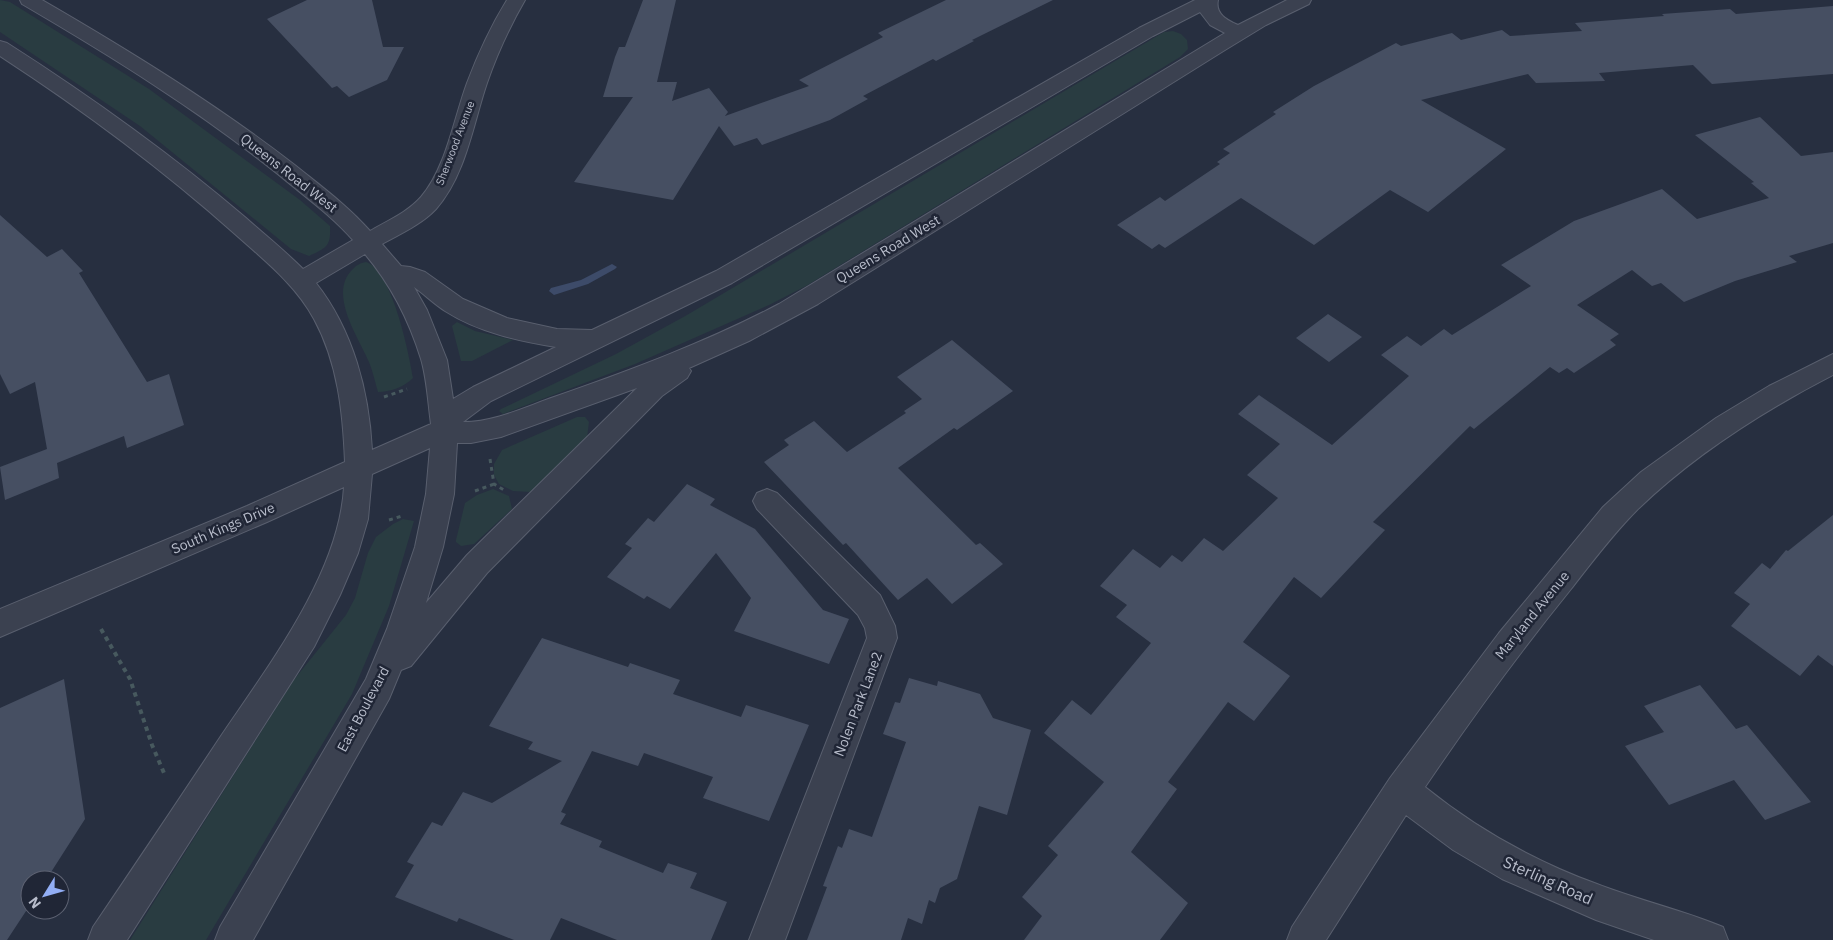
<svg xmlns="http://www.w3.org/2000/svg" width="1833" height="940" font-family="'IBM Plex Sans',sans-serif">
<rect width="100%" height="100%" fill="#272f40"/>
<!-- green -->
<path fill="#293c41" d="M0,0l10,2 139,87 151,111 30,26c1,20 -3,22 -21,30l-18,-7 -151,-123 -140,-94z
M1173,31l8,3 6,6 1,9 -8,8 -374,229 -37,19 -134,59 -132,50 -4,-3 2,-2 115,-55 71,-39 477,-283z
M366,262c26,8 43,91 47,116 -9,9 -23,14 -35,14 -3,-10 -5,-20 -9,-30 -10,-24 -42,-69 -16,-93 4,-4 7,-6 13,-7z
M457,322l18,9 38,9 -41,21h-11l-9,-35z
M577,417h8l4,5 -2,16 -56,54 -18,-1 -14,-7 -5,-9v-11l8,-14z
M493,489l16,7 3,13 -38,35 -13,2 -5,-4v-2l9,-37 12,-8z
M403,519l11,2 -25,85 -37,88 -146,246h-76l163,-259 53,-66 9,-17 13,-45 8,-16 17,-13z"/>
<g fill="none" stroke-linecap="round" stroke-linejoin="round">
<!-- stream -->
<path fill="#3d4b69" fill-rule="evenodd" d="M612,264l5,3 -2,2 -27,15 -34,11 -5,-4 2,-3 30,-8z"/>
</g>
<!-- building -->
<path fill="#464f62" d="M307,0h65l11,47h21l-17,33 -38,17 -12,-11 -5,2 -65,-69z
M643,0h33l-19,82h20l-5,19 37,-13 19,24 -3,4 84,-30 -10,-6 84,-43 -5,-4 68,-33h107l-81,40 2,1 -38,20 -3,-2 -70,37 5,3 -38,21 -68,25 -5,-7 -23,8 -15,-20 -46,74 -99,-18 59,-85h-30l12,-40 4,-10h6z
M1833,6v68l-121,10 -19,-19 -94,8 6,8 -69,2 -8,-9 -107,26 85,49 -78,63 -38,-22 -76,55 -73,-47 -76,50 -6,-4 -7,5 -35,-24 43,-28 5,4 55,-37 -3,-2 13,-9 -7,-4 53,-35 -3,-2 41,-26 82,-43 5,3 51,-13 9,7 41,-10 8,6 72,-5 -7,-8 89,-7 -2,-2 68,-5 6,5z
M1760,117l41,39 32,-4v91l-44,13 8,6 -62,19 -51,21 -23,-19 -9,3 -20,-16 -55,35 42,29 -9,6 6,5 -42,28 -7,-5 -8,5 -9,-6 -76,62 -4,-3 -97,96 12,8 -64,68 -27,-21 -51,65 47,34 -36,45 -26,-19 -60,80 9,7 -46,63 57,51 -28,37h-136l18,-24 -20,-19 36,-42 -10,-9 56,-64 -60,-49 28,-33 19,15 60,-72 -35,-26 11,-12 -27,-19 33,-37 27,19 12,-13 10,7 22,-24 19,13 55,-53 -31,-23 33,-31 -42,-30 21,-19 73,50 77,-69 -28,-21 26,-19 14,10 23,-17 8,6 79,-49 -30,-21 73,-44 88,-32 35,30 72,-21 -18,-15 3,-1 -59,-47z
M0,215l47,42 15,-8 21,22 -4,2 68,109 22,-8 15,51 -57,23 -3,-12 -67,27 2,15 -54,22 -5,-33 47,-18 -12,-67 -25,12 -10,-20z
M1328,314l34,23 -33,25 -33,-24z
M952,340l61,51 -56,39 -3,-2 -56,40 78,77 4,-2 23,21 -51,40 -25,-26 -29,22 -52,-57 -3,2 -79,-83 25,-17 -5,-5 30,-19 33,31 59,-39 -2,-2 18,-12 -25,-22z
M687,484l28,15 -5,6 45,24 68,81 26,9 -20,45 -95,-33 17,-33 -35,-45 -46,56 -23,-13 -3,3 -37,-22 25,-29 -7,-4 23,-26 6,4z
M1833,515v151l-15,-11 -18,21 -69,-50 19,-22 -16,-11 28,-30 8,6 16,-19 2,1z
M542,638l86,29 2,-4 50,17 -7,14 68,23 5,-12 63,20 -40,96 -66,-23 10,-21 -69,-24 -6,13 -46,-15 -31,61 5,2 -6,10 42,17 -3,6 64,26 5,-10 29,10 -7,15 37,14 -16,38h-94l-56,-22 -11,22h-36l-55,-22 -2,4 -62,-25 19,-32 -7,-3 25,-40 10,4 21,-34 29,11 70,-42 -34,-12 5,-7 -44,-16z
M909,678l28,8 1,-5 42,13 13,24 38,12 -24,85 -28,-9 -22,73 -17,9 -5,15 -6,-3 -7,24 -14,-6 -7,22h-94l20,-53 -4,-1 15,-40 4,2 7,-19 23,8 34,-95 -23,-8 12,-32 5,1z
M64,679l21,140 -39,61h-16v25l-23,35h-7v-232z
M1700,685l36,44 11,-4 64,77 -46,18 -31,-40 -65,25 -44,-59 39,-14 -20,-26z"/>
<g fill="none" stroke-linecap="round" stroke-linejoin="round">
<!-- minor casing -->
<g stroke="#595f6e" stroke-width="2">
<path id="minor" d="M20,0h22c88,51 174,104 254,166 26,21 52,40 74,65 17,-10 38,-19 51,-34 25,-29 33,-79 46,-114 11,-29 24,-57 40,-83h18c-15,26 -28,54 -38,83 -14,41 -21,92 -51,126 -14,15 -36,25 -54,35l19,22 9,1 15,5 38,27 44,19 50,11 35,1 124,-59 423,-243 56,-28h23c-3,14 9,20 20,25l49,-25h24l-2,4 -43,21 -41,25 -407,254 -69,37 -60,27 2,3 -4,7 -25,18 -175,177 -76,93 -10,4 -12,29 -136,241h-38l5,-13 146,-248 21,-50 28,-82 11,-53 4,-46 -58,26 -4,45 -10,34 -18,42 -26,52 -187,293h-39l5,-13c42,-62 83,-123 124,-185 48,-72 122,-166 127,-255l-77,35 -267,115v-28l247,-103 98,-44c-2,-49 -7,-99 -31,-143 -19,-35 -50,-59 -79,-85 -74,-66 -152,-124 -235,-178v-15l7,2c83,53 164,111 239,175 19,17 39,33 57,51l50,-29c-22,-25 -49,-44 -74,-65 -81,-65 -168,-119 -257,-171zM1200,12l10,13 15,8 -446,271c-72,38 -148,66 -225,93 -29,10 -59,25 -91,25l28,-21 241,-118 421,-247zM365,254c26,31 44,66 56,105 6,20 7,44 10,65l-59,26c-3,-59 -19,-120 -56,-167zM414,287c10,7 20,17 31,24 33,21 73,30 111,36l-83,40 -20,12 -6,-39 -20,-50zM637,388l-170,167 -41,48 17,-56 11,-53 3,-51h14l30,-6z
M1833,354v21c-70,36 -139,80 -196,135 -24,24 -45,52 -66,79 -52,64 -100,130 -146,198 52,42 109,74 172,97 41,16 85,26 126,43l5,13h-74l-58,-20 -94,-41 -49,-29 -47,-35 -80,125h-39l5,-13 22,-34 76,-115 109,-145 104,-126 38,-35 75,-54 53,-32z
M767,489l10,4 103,102 15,31 2,12 -112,302h-36l118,-302 -2,-10 -7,-13 -101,-106 -4,-8 4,-8z"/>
</g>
<!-- path-far1 -->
<path stroke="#47595e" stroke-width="3" stroke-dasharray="4 4" stroke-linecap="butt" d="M384,397l23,-8
M490,459l4,25 10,6
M475,491l19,-7
M389,520l13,-4"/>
<!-- path -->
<path stroke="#47595e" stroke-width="4" stroke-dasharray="4.5 4.5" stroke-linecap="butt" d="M101,629l29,50 22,66 12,28"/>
<!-- minor -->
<use href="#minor" fill="#3b4150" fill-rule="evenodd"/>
</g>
<g text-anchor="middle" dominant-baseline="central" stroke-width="5" stroke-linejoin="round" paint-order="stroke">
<!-- far-street labels -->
<g font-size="11" fill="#b8bdcb" stroke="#202636">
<text transform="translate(455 143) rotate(-69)">Sherwood Avenue</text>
</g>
<!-- street labels -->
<g font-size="14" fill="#b8bdcb" stroke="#202636">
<text transform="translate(289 173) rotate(38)">Queens Road West</text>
<text transform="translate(888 249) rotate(-31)">Queens Road West</text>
<text transform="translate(223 528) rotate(-23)">South Kings Drive</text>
<text transform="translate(1532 615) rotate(-51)">Maryland Avenue</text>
<text transform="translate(858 704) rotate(-69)">Nolen Park Lane2</text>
<text transform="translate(363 709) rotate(-62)">East Boulevard</text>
</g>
<!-- near-street labels -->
<g font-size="16" fill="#b8bdcb" stroke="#202636">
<text transform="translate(1548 880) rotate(24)">Sterling Road</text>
</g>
</g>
<!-- north arrow -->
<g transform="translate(45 895) rotate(233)"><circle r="24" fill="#202636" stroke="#5d6272"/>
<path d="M0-4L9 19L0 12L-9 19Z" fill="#92aef5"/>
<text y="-8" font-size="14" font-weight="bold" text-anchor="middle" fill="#b8bdcb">N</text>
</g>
</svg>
